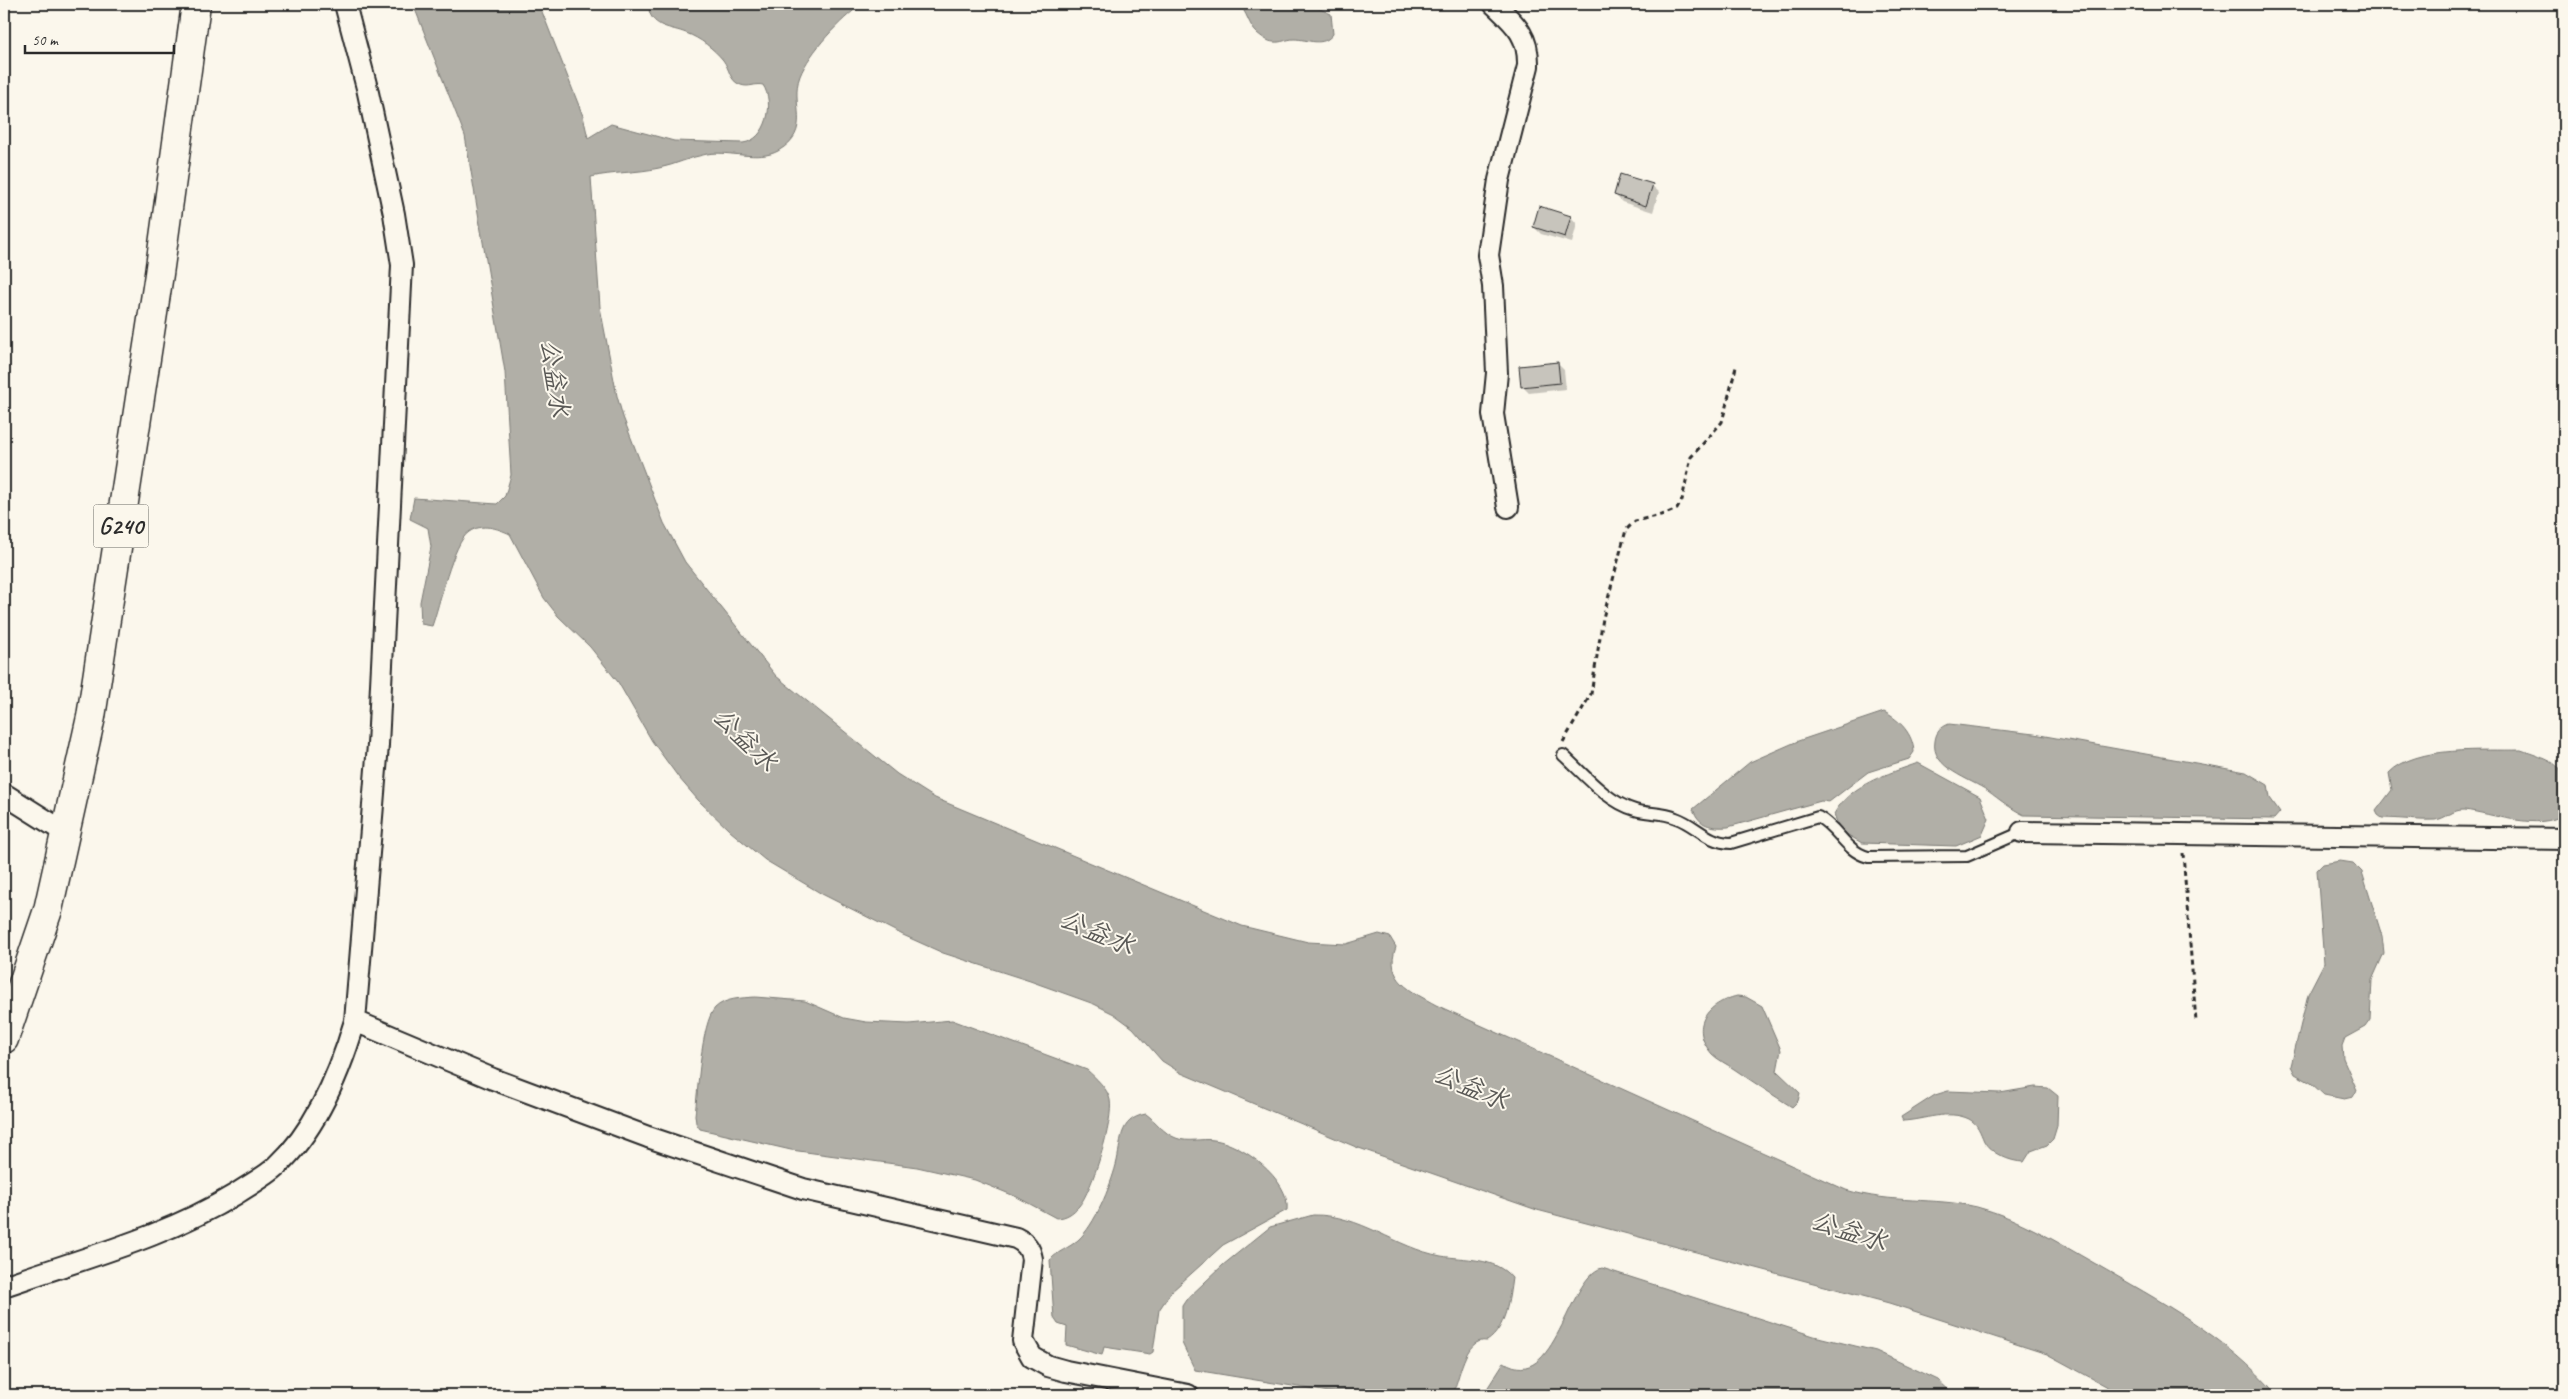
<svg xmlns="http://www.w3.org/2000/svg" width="2568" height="1399" font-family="Caveat,'LXGW WenKai TC',sans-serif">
<rect width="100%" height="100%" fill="#fbf7ec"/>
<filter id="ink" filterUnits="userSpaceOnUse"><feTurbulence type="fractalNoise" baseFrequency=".02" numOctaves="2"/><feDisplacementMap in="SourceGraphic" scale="10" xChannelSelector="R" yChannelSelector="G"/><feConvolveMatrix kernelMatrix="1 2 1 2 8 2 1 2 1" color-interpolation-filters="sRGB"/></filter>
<g filter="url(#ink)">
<!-- water -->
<path fill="#b1afa7" stroke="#7b7a75" d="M413,4h126l44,112 5,22 23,-14 63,17 69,2c24,-3 32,-40 20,-58 -8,-2 -14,3 -22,0 -12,-4 -11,-16 -18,-25 -9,-11 -23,-22 -37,-27 -15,-6 -33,-5 -37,-23l7,-6h206c-21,15 -52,47 -62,72 -11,29 14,54 -22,75 -20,11 -49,-1 -71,3 -17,3 -32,11 -48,14 -22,5 -46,4 -68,9l9,130 17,89 6,21 41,106 21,39 91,114 121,98 38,24 307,128 66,16 38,2 33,-10 11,3 6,10c-12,33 15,44 40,58l410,185c46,14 88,7 131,17 42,11 80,35 117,56 66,38 133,73 183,132h-160l-11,-9 -59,-32 -158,-51 -352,-93 -181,-63 -175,-74 -19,-12 -29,-33 -19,-14 -20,-10 -64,-23 -87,-28 -40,-18 -81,-41 -57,-34 -35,-29 -32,-31 -19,-22 -27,-37 -34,-59 -28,-35 -32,-31 -14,-18 -34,-64c-13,-6 -28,-11 -41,-2 -16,10 -30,75 -37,94l-11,-2 -1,-22 11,-55 -3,-19 -18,-9 4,-21 83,6 8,-8 6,-21 -6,-103 -40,-236z
M1239,4h70l22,10 2,20c-10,14 -25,5 -39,5 -7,0 -13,4 -20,3 -6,0 -12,-5 -17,-9 -8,-7 -10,-21 -18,-29z
M1884,712c16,8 29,22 30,40l-5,7 -41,13 -39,30 -8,-1 -93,26c-17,1 -29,-1 -35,-18l57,-47 48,-21z
M1949,724l85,10 212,38 22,13 2,13 10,14 -6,7 -250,-4c-14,-7 -24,-15 -36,-24 -17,-12 -58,-23 -53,-50 1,-9 6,-14 14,-17z
M2521,750c47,16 43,16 43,64 -24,18 -73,-1 -100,-4 -11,-1 -18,9 -29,10 -17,1 -36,-2 -53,-2l-4,-3 -2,-4 16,-21 -3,-17c27,-28 95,-22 132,-23z
M1918,763l62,34 9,22 -7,16 -26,11 -94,-3 -14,-8 -10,-10 -4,-11c16,-30 54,-40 84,-51z
M2340,861l13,2 9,9 20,64 2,17 -12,27 -2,40 -5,7 -20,11 -3,8 1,12 14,32 -4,7 -9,2 -20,-4 -13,-12 -16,-9 -4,-8 17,-72 16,-31 -7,-93 6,-6z
M1737,996l9,1 16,9 19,44 -4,21 23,22 -2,8 -6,6c-19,-12 -39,-25 -58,-38 -7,-5 -16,-9 -22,-15 -24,-28 -4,-51 25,-58z
M755,997l50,4 39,17 22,4 43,2 43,-4 135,50c9,8 21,19 23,30 4,20 -18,91 -31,106 -6,7 -13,12 -23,12l-39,-21 -42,-17 -58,-13 -126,-17 -91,-21 -4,-6 -1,-8c3,-23 6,-92 20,-107 10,-10 27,-10 40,-11z
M2035,1087l13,1 10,8 -1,30 -4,13 -6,6 -16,6 -7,11c-14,0 -34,-9 -40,-21 -4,-9 -6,-17 -15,-22 -21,-10 -45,1 -66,2l-2,-4 34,-22 13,-4 52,2z
M1146,1114c11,8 17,19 30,24 12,5 26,0 38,2 27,3 77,40 73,70l-64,35 -52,47 -12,18 -6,42 -3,2 -46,-7 -2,8 -36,-10 1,-18 -9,-3 -4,-6 -4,-58c8,-9 19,-12 28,-20 17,-15 32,-53 38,-75 6,-22 1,-46 30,-51z
M1313,1215c47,-1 83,33 128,41 24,4 54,1 71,22 -3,21 -6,51 -25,63 -23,-4 -27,38 -35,54h-105l-152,-25 -13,-27v-37l4,-6 37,-35 47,-38z
M1602,1268l212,68 62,15 62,29 16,15h-471l21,-33c52,32 63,-85 98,-94z"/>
<!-- shadow -->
<path fill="#0003" d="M1652,186l7,6 -6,20 -31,-10 -7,-7z
M1571,217l6,7 -5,19 -31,-9 -7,-7z
M1557,363l7,7 2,19 -37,4 -7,-7z"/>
<!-- building -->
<path fill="#c7c4bc" stroke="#2b2b2b" d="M1620,174l33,10 -7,22 -32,-11z
M1539,206l32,10 -6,21 -32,-10z
M1558,362l2,21 -39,4 -2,-21z"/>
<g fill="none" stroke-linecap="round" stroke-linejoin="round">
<!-- lane casing -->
<g stroke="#2b2b2b" stroke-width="14">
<path id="lane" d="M1563,755c21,19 44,47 72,55 13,4 28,2 41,8 20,7 32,25 55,25l87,-26c20,10 27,34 50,40l99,-1 55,-24"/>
</g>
<!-- street casing -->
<g stroke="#2b2b2b" stroke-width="24">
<path id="street" d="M1494,4c21,20 35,31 34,62l-29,114 -11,75 5,31 4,87 -4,41 15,93
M4,794l62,39
M2022,832l542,7
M355,1021l138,58 155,58 155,52 213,49c10,5 14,10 16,21l-9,82 9,16 16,9 18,5 122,24
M4,1286c79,-28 160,-48 232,-92 13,-9 29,-17 41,-28 40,-37 63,-94 78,-145l23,-276 24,-480 -8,-51 -27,-126 -22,-84"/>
</g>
<!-- highway casing -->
<g stroke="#2b2b2b" stroke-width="31">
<path id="highway" d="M4,1039l44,-129 43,-193 68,-443 37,-270"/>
</g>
<!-- path -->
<path stroke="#2b2b2b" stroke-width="3" stroke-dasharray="5 4" stroke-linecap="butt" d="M1563,742l28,-48 12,-76 23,-88 9,-9 30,-7 12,-5 5,-9 9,-43 31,-35 14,-55
M2183,853l13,169"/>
<!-- lane -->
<use href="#lane" stroke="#fbf7ec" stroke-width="10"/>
<!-- street -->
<use href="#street" stroke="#fbf7ec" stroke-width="20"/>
<!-- highway -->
<use href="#highway" stroke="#fbf7ec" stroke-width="28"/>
</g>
</g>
<g text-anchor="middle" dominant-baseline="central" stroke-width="4" stroke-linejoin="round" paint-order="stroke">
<!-- shield labels -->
<rect fill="#fbf7ec" stroke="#696865" stroke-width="1" x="93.5" y="504.5" width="55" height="43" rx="4"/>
<g font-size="24" font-weight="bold" fill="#2b2b2b">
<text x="121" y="526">G240</text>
</g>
<!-- water labels -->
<g font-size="26" font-style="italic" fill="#5a5956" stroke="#fbf7ec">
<text transform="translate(555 378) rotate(82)">公益水</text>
<text transform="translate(745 739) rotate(45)">公益水</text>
<text transform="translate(1097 932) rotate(23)">公益水</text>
<text transform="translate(1471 1087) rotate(23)">公益水</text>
<text transform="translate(1849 1231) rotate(18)">公益水</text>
</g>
</g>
<!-- margin -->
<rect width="2568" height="1399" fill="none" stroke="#fbf7ec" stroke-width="20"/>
<rect x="10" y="10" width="2548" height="1379" fill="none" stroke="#2b2b2b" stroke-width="2" filter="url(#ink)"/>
<!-- scale -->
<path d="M25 45v8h149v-8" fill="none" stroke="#2b2b2b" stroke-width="2.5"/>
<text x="32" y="45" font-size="15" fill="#2b2b2b" stroke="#fbf7ec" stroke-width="4" paint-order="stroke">50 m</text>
</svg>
